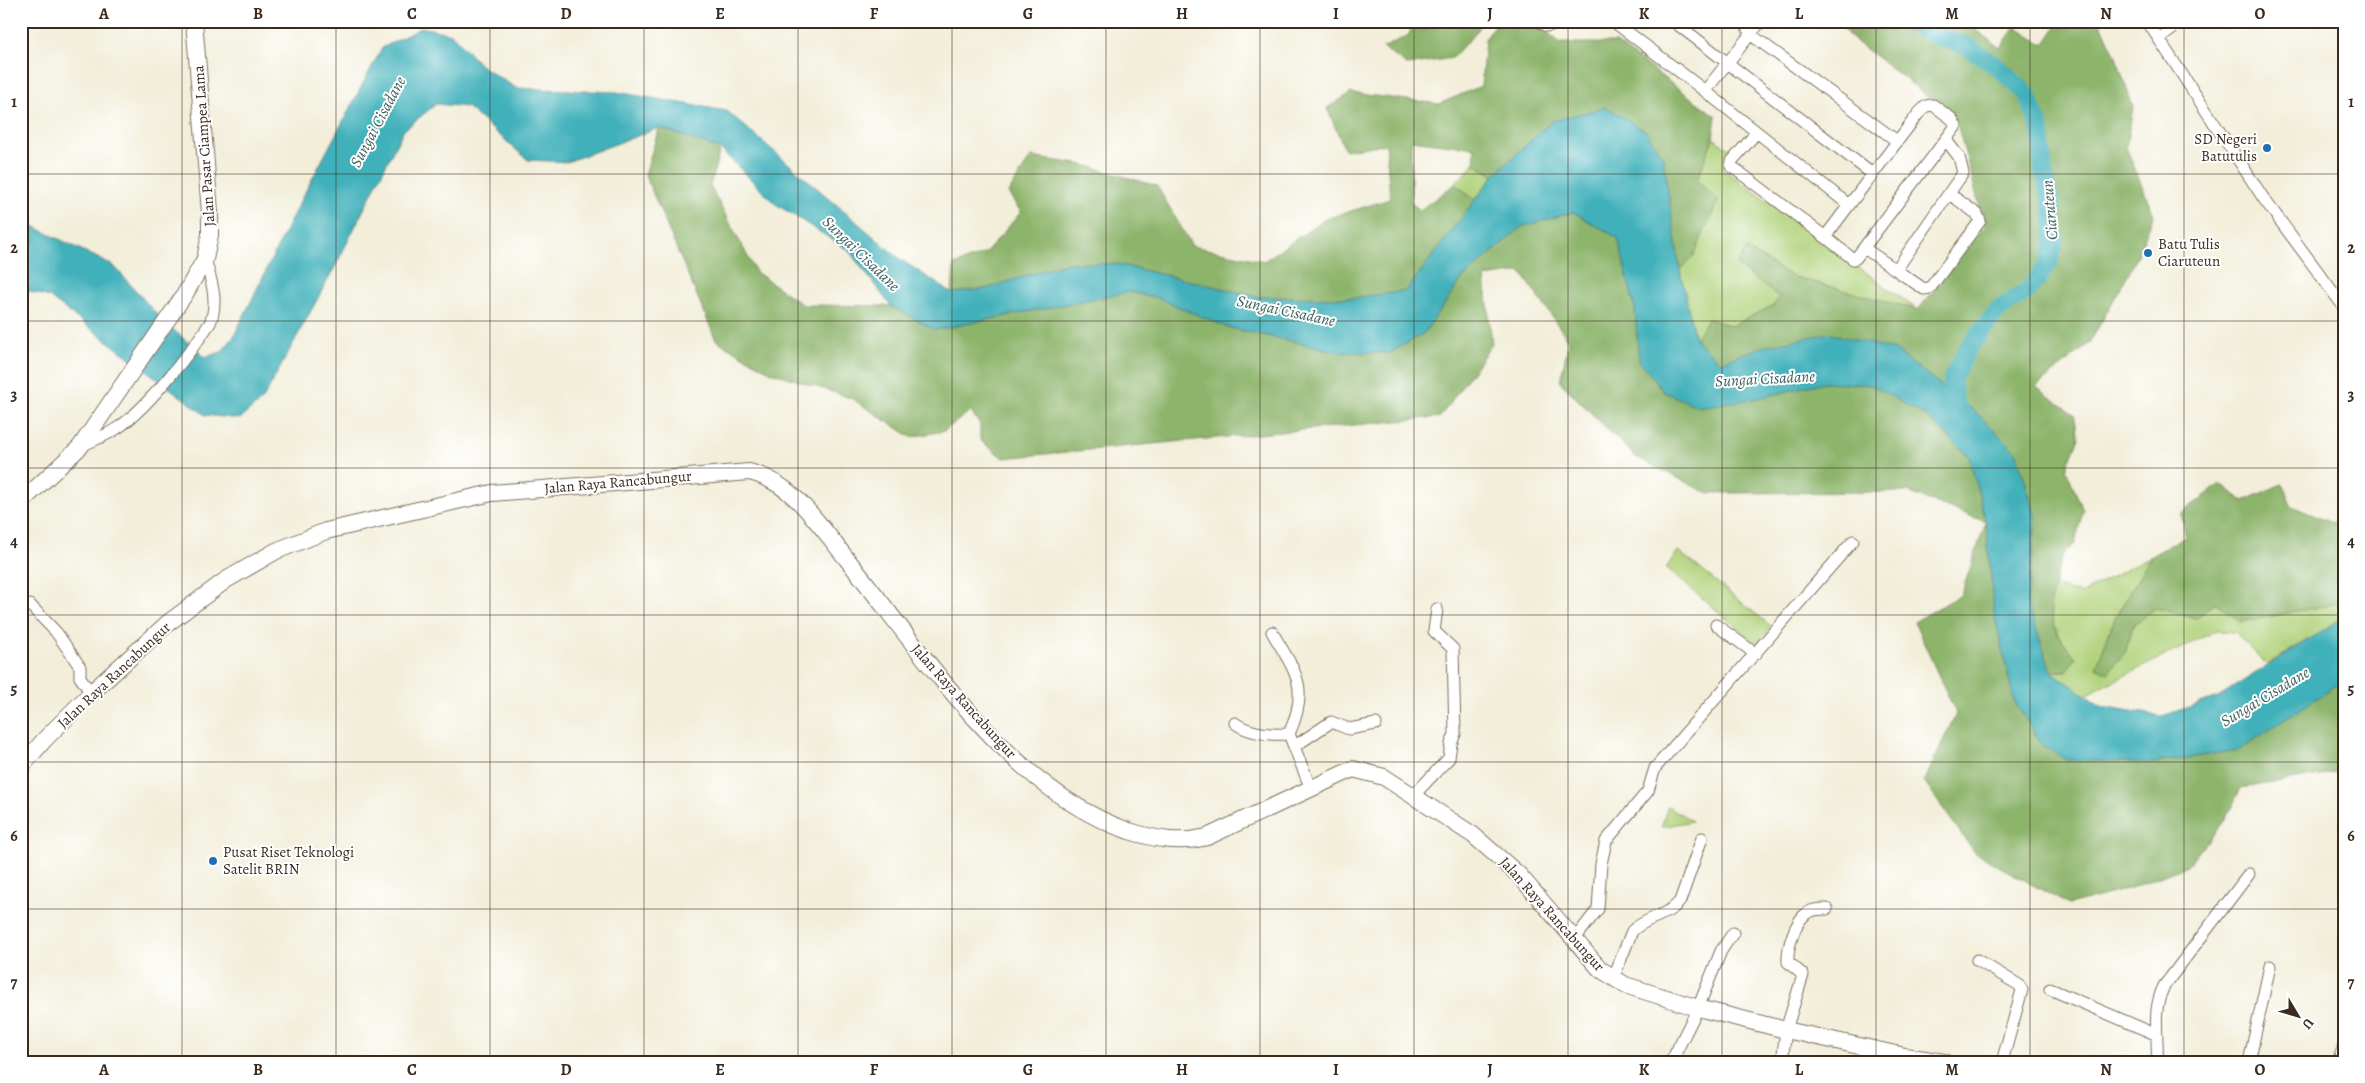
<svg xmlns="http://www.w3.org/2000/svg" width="2365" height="1083" font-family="Alegreya,serif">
<rect width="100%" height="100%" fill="#fff"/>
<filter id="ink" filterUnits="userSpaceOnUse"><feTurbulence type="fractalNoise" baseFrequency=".02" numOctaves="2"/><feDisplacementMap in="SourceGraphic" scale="10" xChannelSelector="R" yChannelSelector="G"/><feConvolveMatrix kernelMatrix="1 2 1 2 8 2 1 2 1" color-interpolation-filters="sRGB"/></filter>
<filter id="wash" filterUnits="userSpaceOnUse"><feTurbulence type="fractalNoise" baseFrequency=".0096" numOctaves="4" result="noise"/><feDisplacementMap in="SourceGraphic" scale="20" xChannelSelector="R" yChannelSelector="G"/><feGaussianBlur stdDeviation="1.12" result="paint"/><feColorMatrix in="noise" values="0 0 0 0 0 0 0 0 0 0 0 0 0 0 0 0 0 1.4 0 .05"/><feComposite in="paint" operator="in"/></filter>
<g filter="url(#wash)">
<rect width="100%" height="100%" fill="#f2eed9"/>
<!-- green -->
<path fill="#b0d27a" stroke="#767e4c" d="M1713,138l21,14 -11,17 195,141 -127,-34 -45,-27 -9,17 42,31 -5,8 -42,21 -24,-7 -13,20 -15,-69 13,-13 4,-77z
M1474,164l20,11 -19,25 -20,-16z
M1678,551l94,76 -15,17 -91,-76z
M2151,556l-36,62 -19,49 12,5 17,-20 9,-28 22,-17 40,12 19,-17 26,20 103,-20v15l-77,48 -32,-33 -19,-1 -131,64 -34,-24h15l10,-13c-21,-27 -30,-37 -22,-72l27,8z
M1668,806l24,15 -31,6z"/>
<!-- forest -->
<path fill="#8cb46a" stroke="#646f44" d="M1413,21h67l-2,9 -26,28 -45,7 -24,-17 26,-13z
M1499,21h36l25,22h56l100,73 -3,22 -16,42 21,21 -25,56 -13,13 -17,-112 -111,-37 -58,54 -20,-11 1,-16 -64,-8v63l9,7 35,-26 20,16 -69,91 -53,7 -94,-1 -142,-33 -52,-1 -79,26 -34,4 2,-28 32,-12 35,-41 -13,-19 23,-36 53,8 73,21 35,60 72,15 61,-42 65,-20 -4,-55 -41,6 -18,-42 24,-15 88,11 42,-18 4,-47z
M1838,21h120l11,4 31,23 15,-21 29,18 16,-24h40l16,36 17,50 -7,40 28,68 -22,52 -43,77 -53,43 38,27 5,24 -13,31 17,41 -8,34 -13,11 -13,52 9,28 18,23 -10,13h-15l-24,-68 9,-86 -20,-65 -38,-38 -83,-64 -130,-4 -45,16 -25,-23 13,-20 24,7 42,-21 5,-8 -42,-32 9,-16 45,27 127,34 67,-84 -27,-99 -38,-37 -71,-54z
M659,128l61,21 -10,37 46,86 47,33 88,1 44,24 193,-38 30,6 68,29 115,25 49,1 34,-20 38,-54 59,-53 52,-14 45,26 17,71 4,51 120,38 66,-16 47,3 55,32 42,39 17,66 8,91 20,88 29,45 25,14 87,3 84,-13 105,-70v91l-103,17 -16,32 -38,46 -56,22 -62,17 -94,-52 -51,-71 32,-69 -42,-91 47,-27 25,-73 -78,-30 -201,1 -73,-37 -74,-74 9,-41 -48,-69 -36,5 7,67 -52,73 -437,41 -23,-18v-16l-10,-13 -26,20 -33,6 -60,-39 -80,-26 -55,-32 -71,-165z
M2220,484l23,17 39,-17 10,22 40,17 12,-10v89l-103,20 -26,-20 -19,17 -40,-11 -22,16 -9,28 -17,21 -12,-6 19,-49 36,-62 35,-20 -5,-22z"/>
<!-- water -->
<path fill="#40b0ba" stroke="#3e6d6c" d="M422,27l30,7 28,31 36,23 101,4 110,19 173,148 52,34 34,-4 79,-26 52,1 142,33 94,1 53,-7 88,-116 58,-54 54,-14 40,24 17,27 17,112 15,69 25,23 45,-16 64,-13 66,17 83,64 38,38 20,65 -9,86 24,68 50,35 61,10 56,-19 126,-80v63l-105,70 -84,13 -88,-3 -24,-14 -29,-45 -20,-88 -8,-91 -17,-66 -42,-39 -55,-32 -47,-3 -66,16 -60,9 -35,-15 -25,-32 -4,-51 -17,-71 -45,-26 -52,15 -59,52 -38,54 -34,20 -49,-1 -115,-25 -68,-29 -30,-6 -193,38 -44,-24 -43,-56 -74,-47 -54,-54 -61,-21 -92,34 -39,-2 -61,-53 -31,-3 -33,27 -67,134 -73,134 -23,20 -35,-4 -156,-118 -28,-8v-62l10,-2 83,41 48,54 43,37 16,-5 12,-14 64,-131 85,-159z"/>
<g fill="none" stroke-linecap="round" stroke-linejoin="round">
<!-- river -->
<path stroke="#40b0ba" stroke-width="18" d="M1906,21l35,17 26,8 33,23 27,25 14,36 2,39 9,39 2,37 -5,18 -11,15 -11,13 -29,19 -30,38 -16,31 2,19 9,19"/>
</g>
</g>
<g filter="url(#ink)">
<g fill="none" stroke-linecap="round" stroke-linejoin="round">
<!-- street casing -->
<g stroke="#7b6f5f" stroke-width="13">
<path id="street" d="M1537,21l10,5 9,-2 2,-3
M1613,21l92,70 144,114
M1673,21l198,152
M1745,21l5,13 147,107
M2147,21l117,178 80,108
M2159,39l24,-18
M1705,91l56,-70
M1933,105l19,14 4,7 -100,132 -3,1 -25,-20v-6l90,-119 8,-8z
M1757,132l-25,29 -1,5 97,73
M1864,248l32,22 67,-97 -4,-16 -13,-17
M1896,270l28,19 6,-1 50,-67 -3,-7 -27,-20
M81,446c13,-6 27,-11 38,-19 29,-20 71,-74 91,-104 9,-22 1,-43 -5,-64
M30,605l26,27 16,23 8,12v10l11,16
M1716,625l40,29
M1272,632c24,41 38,55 17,102l22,55
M1235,723c15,11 36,12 54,11
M1295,746l36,-24 18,7 27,-5
M1414,795l35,-37 2,-14 4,-10 -2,-85 -19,-18 3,-22
M1574,940l24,-31 3,-45 5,-23 42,-50 7,-23 198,-227
M1977,960l42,25 3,5 -20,72
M1613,979l19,-48c14,-14 37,-15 48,-30l22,-63
M2050,989l105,45
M1671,1062l27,-54 23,-57 12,-18
M1782,1062l4,-32 17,-55 -15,-13c-1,-14 7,-41 19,-49 6,-4 13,-4 20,-4
M1864,1062l2,-13
M2157,1062c2,-27 -6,-50 7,-76l85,-112
M2249,1062l21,-96
M2338,1062l6,-16"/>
</g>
<!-- secondary casing -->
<g stroke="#7b6f5f" stroke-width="18">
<path id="secondary" d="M21,502l59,-55 105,-153 20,-35 5,-24v-23l-16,-191
M21,767l24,-28 46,-46 77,-70 58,-43 50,-29 50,-20 166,-38 257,-21c44,10 70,53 97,86 77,94 164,233 283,273 26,8 50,13 78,6l146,-68 31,8 89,58 46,40 81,94 25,16 73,23 88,22 119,26 39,6"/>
</g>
<!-- street -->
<use href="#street" stroke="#fff" stroke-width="11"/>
<!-- secondary -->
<use href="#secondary" stroke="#fff" stroke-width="16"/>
</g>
</g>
<!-- grid -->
<path fill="none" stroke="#3b2a1e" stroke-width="1" stroke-opacity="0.55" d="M182,21v1041M336,21v1041M490,21v1041M644,21v1041M798,21v1041M952,21v1041M1106,21v1041M1260,21v1041M1414,21v1041M1568,21v1041M1722,21v1041M1876,21v1041M2030,21v1041M2184,21v1041M21,174h2323M21,321h2323M21,468h2323M21,615h2323M21,762h2323M21,909h2323"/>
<!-- markers -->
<g fill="#1f6fb2" stroke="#fff" stroke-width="2">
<circle cx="2267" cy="148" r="5"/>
<circle cx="2148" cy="253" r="5"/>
<circle cx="213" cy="861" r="5"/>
</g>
<g text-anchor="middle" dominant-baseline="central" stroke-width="4" stroke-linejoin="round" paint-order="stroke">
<!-- poi labels -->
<g font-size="15" fill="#3b2a1e" stroke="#fff" text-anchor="start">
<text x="2257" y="139" text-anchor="end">SD Negeri<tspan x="2257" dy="17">Batutulis</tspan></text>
<text x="2158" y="244">Batu Tulis<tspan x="2158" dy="17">Ciaruteun</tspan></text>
<text x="223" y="852">Pusat Riset Teknologi<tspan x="223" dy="17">Satelit BRIN</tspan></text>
</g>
<!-- street labels -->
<g font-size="15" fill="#3b2a1e" stroke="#fff">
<text transform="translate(204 146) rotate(-94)">Jalan Pasar Ciampea Lama</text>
<text transform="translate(618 482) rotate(-5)">Jalan Raya Rancabungur</text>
<text transform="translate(114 675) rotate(-43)">Jalan Raya Rancabungur</text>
<text transform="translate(964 701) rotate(48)">Jalan Raya Rancabungur</text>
<text transform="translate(1552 914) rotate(48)">Jalan Raya Rancabungur</text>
</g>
<!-- water labels -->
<g font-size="16" font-style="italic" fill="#3d605c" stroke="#fff">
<text transform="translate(378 122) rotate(-62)">Sungai Cisadane</text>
<text transform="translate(2050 210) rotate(-95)">Ciaruteun</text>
<text transform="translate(861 254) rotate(44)">Sungai Cisadane</text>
<text transform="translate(1286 311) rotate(12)">Sungai Cisadane</text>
<text transform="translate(1765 379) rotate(-3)">Sungai Cisadane</text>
<text transform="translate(2265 697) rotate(-31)">Sungai Cisadane</text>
</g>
</g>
<!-- margin -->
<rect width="2365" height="1083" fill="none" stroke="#fff" stroke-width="55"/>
<!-- north arrow -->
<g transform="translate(2298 1016) rotate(128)" stroke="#ffffff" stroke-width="4" paint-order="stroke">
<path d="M0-4L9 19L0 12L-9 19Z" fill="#3b2a1e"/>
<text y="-8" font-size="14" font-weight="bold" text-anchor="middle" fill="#3b2a1e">U</text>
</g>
<rect x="28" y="28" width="2310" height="1028" fill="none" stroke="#3b2a1e" stroke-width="2"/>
<g font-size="16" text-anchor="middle" font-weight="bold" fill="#3b2a1e">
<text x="104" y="19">A</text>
<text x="258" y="19">B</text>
<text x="412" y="19">C</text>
<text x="566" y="19">D</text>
<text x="720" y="19">E</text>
<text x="874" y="19">F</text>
<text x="1028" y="19">G</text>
<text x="1182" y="19">H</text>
<text x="1336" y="19">I</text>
<text x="1490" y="19">J</text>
<text x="1644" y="19">K</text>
<text x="1799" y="19">L</text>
<text x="1952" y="19">M</text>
<text x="2106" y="19">N</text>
<text x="2260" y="19">O</text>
<text x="14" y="107">1</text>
<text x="2351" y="107">1</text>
<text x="14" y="253">2</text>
<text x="2351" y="253">2</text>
<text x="14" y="400">3</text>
<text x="2351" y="400">3</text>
<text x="14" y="547">4</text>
<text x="2351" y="547">4</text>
<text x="14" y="694">5</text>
<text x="2351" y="694">5</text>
<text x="14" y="841">6</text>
<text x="2351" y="841">6</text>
<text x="14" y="988">7</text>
<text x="2351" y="988">7</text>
<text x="104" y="1075">A</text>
<text x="258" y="1075">B</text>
<text x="412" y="1075">C</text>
<text x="566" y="1075">D</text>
<text x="720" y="1075">E</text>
<text x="874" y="1075">F</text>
<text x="1028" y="1075">G</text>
<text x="1182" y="1075">H</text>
<text x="1336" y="1075">I</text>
<text x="1490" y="1075">J</text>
<text x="1644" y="1075">K</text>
<text x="1799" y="1075">L</text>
<text x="1952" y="1075">M</text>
<text x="2106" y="1075">N</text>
<text x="2260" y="1075">O</text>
</g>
</svg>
